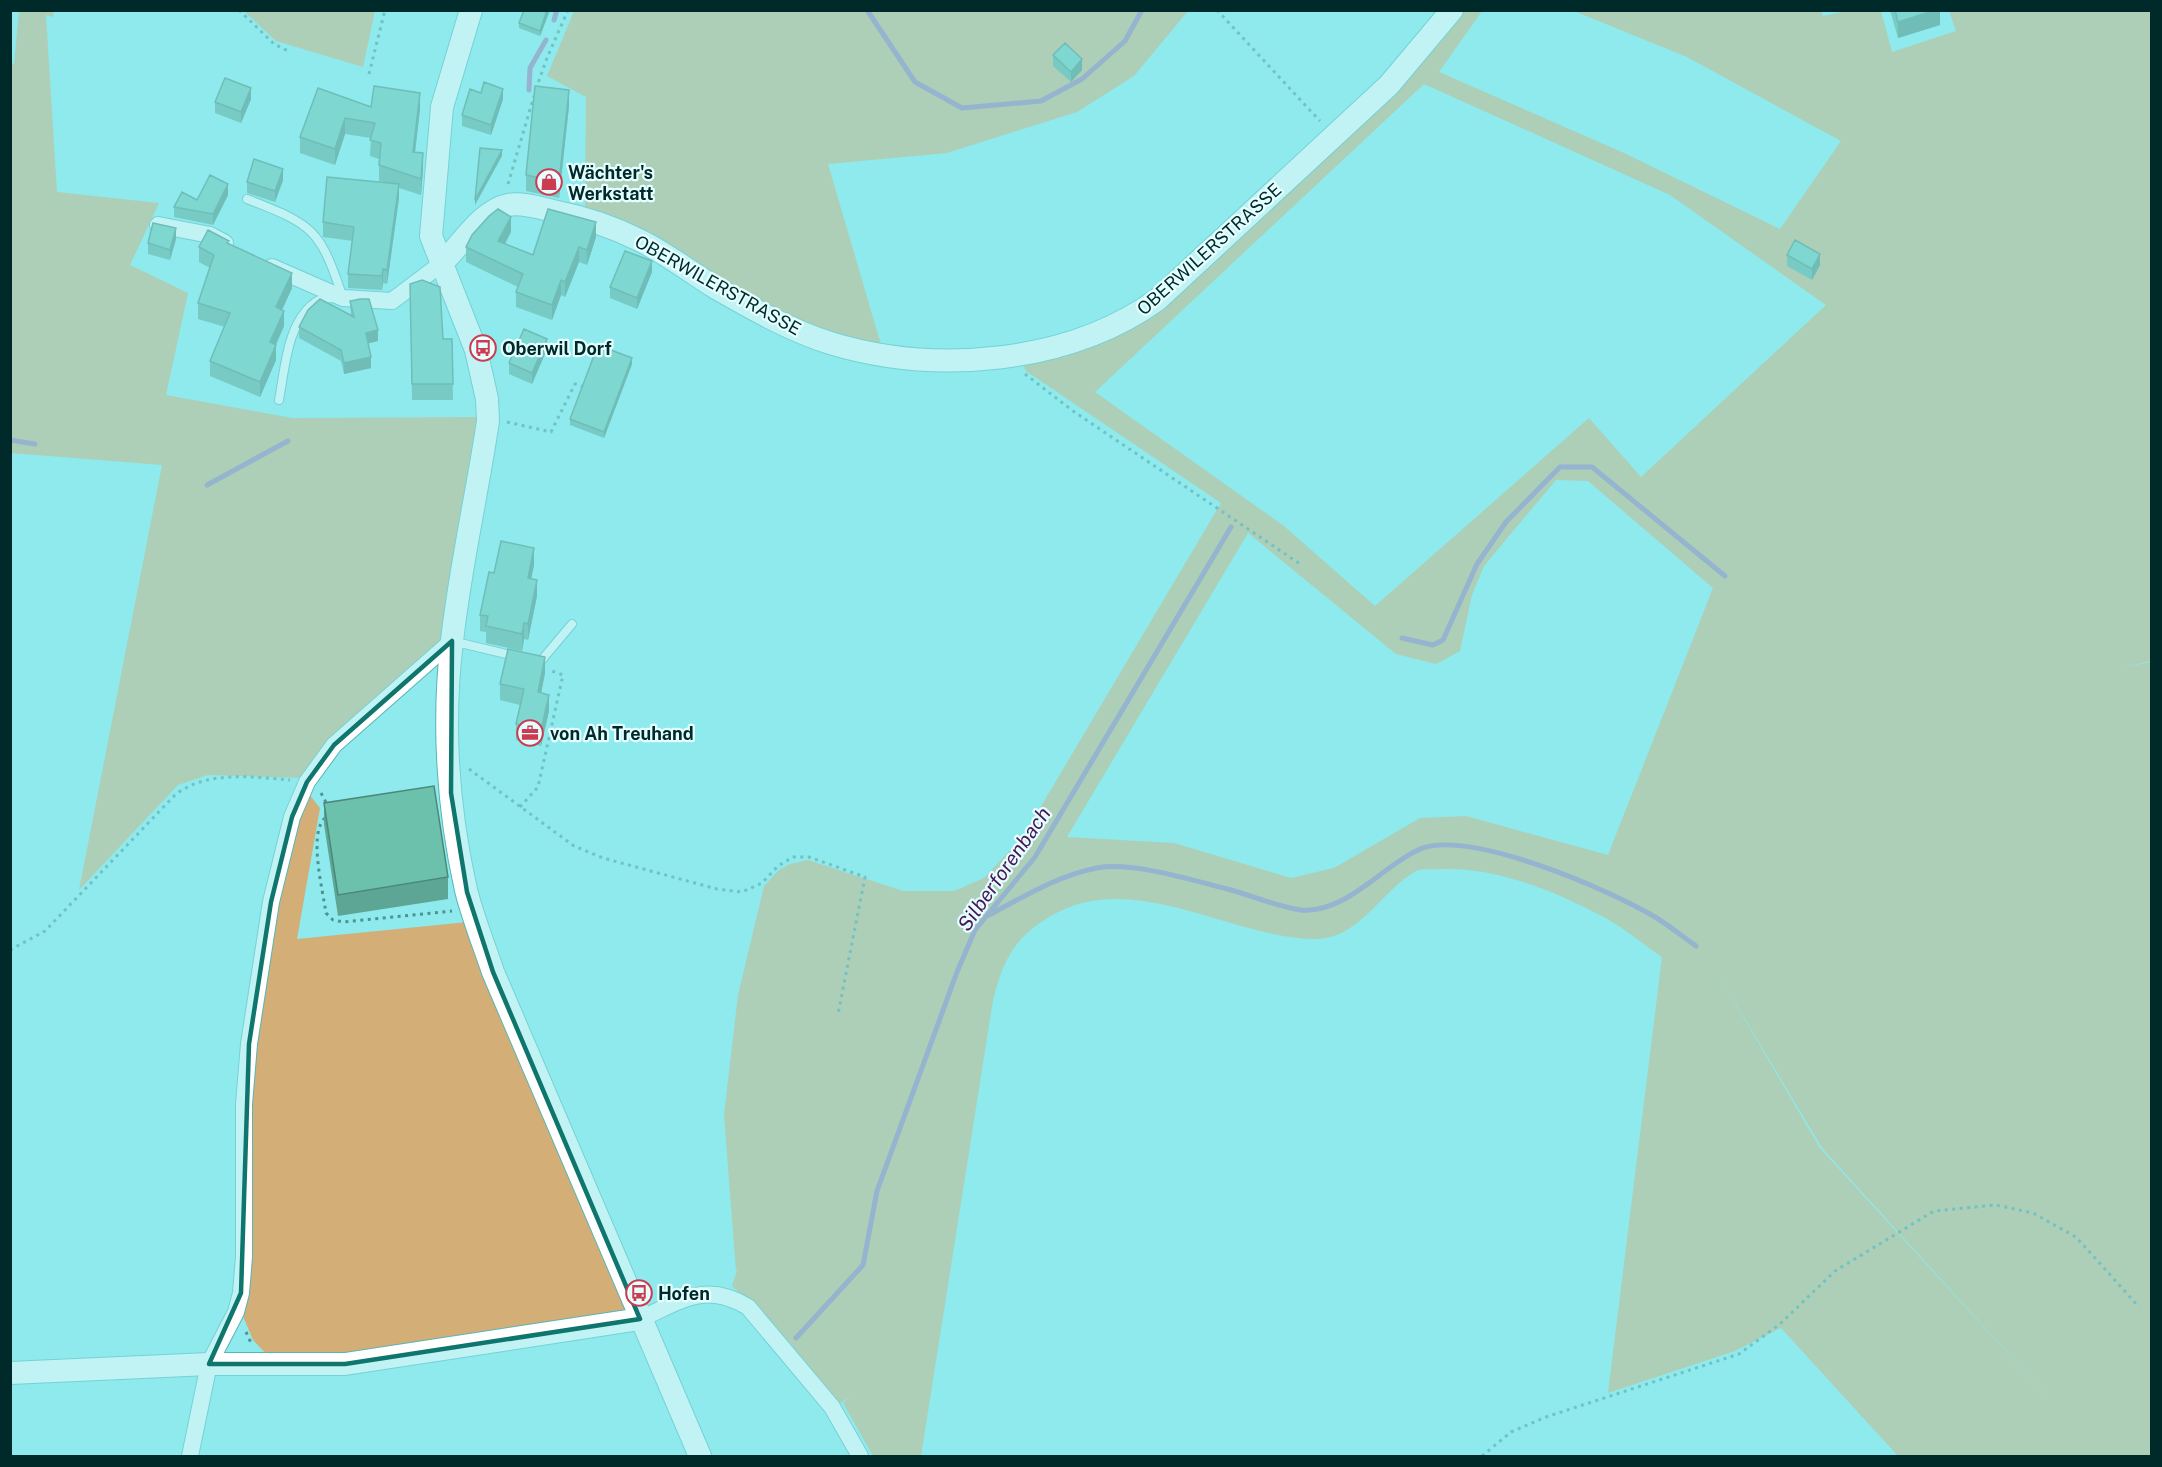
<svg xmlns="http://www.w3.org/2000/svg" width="2162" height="1467" font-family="'Public Sans',sans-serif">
<rect width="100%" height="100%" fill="#8eeaec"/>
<!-- green -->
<path fill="#d3ae76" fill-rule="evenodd" d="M1146,10l19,3 -18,-2h41l-54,65 -57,36 -130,41 -119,11 54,184 -52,-12 -245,-128 1,-111 -39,-21 27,-65z
M1821,10l2,6 24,-5h34l11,41 64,-21 -7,-20h202v650l-32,7 32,-6v794h-253l-117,-128 -46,23 -127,42 54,-436c-19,-13 -39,-30 -60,-41 -47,-25 -106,-49 -159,-47 -8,1 -20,-1 -27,2 -34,19 -56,67 -99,68 -86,0 -185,-73 -268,-22 -36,22 -46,44 -56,83l-72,456h-48l-30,-53 7,-7 -13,10 -48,-55 4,-5 -61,-60 6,-19 -2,4 -12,-156 14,-120 26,-109 15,-16 11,-6 18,-4 95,31h51l30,-13 40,-43 197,-332 -195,-132 -5,-12 73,-15 366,-333h22l-43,61 185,81 156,76 61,-88 -154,-84 -113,-46zM1424,84l246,111 156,110 -185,172 -52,-59 -214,188 -91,-80 -189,-134zM1556,480l32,1 125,107 -105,267 -142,-39 -46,2 -86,50 -43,10 -117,-35 -107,-6 181,-304 148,121 40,10 24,-13 12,-56 12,-29zM1714,967l108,181 234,258 -236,-258z
M19,11h34l1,6 -8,-2 11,177 102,11 -29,62 58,28 -22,102 126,23 188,-1 -33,219 -144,142 -95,-3 -30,10 -99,105 83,-425 -151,-12 -1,-392 4,4z
M244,11h131l-12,56 -87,-26z
M308,793l12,15 -23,131 171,-17 163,392 -285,42 -76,2 -17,-18 -11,-26 7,-211 27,-199 20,-81z"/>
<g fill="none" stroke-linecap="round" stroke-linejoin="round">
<!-- stream -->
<path stroke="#9c74aa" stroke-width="5" d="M867,10l48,72 47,26 79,-7 41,-22 43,-38 17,-31
M554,20l3,-10
M529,90l1,-22 16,-28
M10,440l25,4
M207,485l81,-44
M1402,638l31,7 10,-5 34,-76 29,-42 54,-55h32l133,109
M989,915c34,-18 70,-40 108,-47 35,-7 98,13 134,22 22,6 47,17 70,20 45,4 82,-45 119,-61 50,-20 190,41 235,68 15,9 28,20 41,29
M796,1338l67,-73 14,-74 80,-219 18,-42 60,-73 196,-330"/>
<!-- lane casing -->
<g stroke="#58b5b7" stroke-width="10">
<path id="lane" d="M247,199c67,26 73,30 96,99 -7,0 -18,-1 -24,2 -32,18 -34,69 -40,100
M452,641l63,15
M537,661l3,1 32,-38"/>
</g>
<!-- street casing -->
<g stroke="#58b5b7" stroke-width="18">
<path id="street" d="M158,225l52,10 15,8
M272,267l71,31 49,3 49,-37
M640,1319c41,-18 65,-38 108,-12l84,100 28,49
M190,1456l19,-92 27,-52 5,-19 3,-36v-153l5,-60 22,-142 21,-85 15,-35 27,-37 118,-104"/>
</g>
<!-- secondary casing -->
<g stroke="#58b5b7" stroke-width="24">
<path id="secondary" d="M471,10l-29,97 -11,129 45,114 11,49 1,22c-11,74 -28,147 -36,220 -10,82 -4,169 14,249 7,28 18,55 27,82l207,484
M441,264c20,-18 39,-53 67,-59 14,-3 32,3 45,6 30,6 58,15 86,29 27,13 51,32 77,48 35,20 75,43 114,55 105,32 237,21 327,-43l232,-215 63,-75
M10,1373l199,-9h136l295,-45"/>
</g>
<!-- path -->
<path stroke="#4e9394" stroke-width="3" stroke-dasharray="3 4.5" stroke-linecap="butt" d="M239,10l35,34 14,7
M1217,10l103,111
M369,74l16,-64
M536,89l11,-31 21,-48
M508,184l26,-88
M1025,374l48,37 227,153
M507,422l44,10 24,-48 9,3
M469,769l105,77 29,12 114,31 25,3 20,-9 16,-17 15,-9h16l56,20 -27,137
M321,793l7,13
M520,807l18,-20 25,-112 -14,-5
M325,818c-17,15 -2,73 1,95l7,7 11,2 108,-11
M10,950l35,-19 130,-136c32,-25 77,-18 115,-15
M246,1332l6,13
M1482,1456l29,-24 35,-15 193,-63 41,-30 55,-53 99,-60 62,-6 37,8 43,24 63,70"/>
<!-- lane -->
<use href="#lane" stroke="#fff" stroke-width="8"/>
<!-- street -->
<use href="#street" stroke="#fff" stroke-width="16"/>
<!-- secondary -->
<use href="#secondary" stroke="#fff" stroke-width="22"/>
</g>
<!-- wall -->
<path fill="#5da695" d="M524,10h26l-10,26 -21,-8v-5z
M1890,10h50v15l-42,13z
M1053,55l29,15 -11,12 -18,-16z
M481,93l22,6 -12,36 -29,-9v-11z
M251,99l-10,24 -26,-10v-11z
M569,106l-10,92 -33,-7v-16z
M371,107l49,2 -5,44 8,16 -2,26 -22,-7v10l-12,86 -4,-1 -1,7 -34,-2v-14l5,-33 -30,-4v-15l61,-40 -5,-1v-22l-9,-3 1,-18 -26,-4 -10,31 -35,-12v-16z
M283,180l-8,22 -28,-9v-11z
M228,195l-15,30 -39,-8v-10l23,-7z
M511,232l-6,12 28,11 63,-18 -9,28 -8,-3 -14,35 -4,-2 -9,25 -36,-13v-15l2,-5 -52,-25v-15z
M176,239l-6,21 -22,-6v-11z
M229,244l63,44 -10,22 2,16 -8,19v15l-16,37 -50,-21v-15l15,-34 -27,-8v-16l12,-35 -11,-6v-15z
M1787,255l33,10 -8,15 -25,-14z
M652,272l-15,37 -27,-11v-11z
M410,284l33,55h9l1,61h-41z
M350,301l28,40 -10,2 3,25 -27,6 -3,-13 -42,-23v-11l52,-11z
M547,349l-15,35 -23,-10v-11z
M632,364l-28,74 -34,-13v-6z
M534,565l-3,14 6,17 -9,44 -4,-1 -2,12 -36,-8v-11l-6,-1v-16l14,-42z
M545,673l-4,20 8,18 -8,35 -25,-6v-16l4,-19 -20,-5v-16z
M324,803l124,74v22l-110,17 -14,-92z"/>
<!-- shaded-wall -->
<path fill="#4c8779" d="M547,10h3l-10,26v-5z
M1936,10h4v15l-42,13v-16z
M1082,59v11l-11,12v-10z
M251,88v11l-10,24v-11z
M503,89v10l-12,36v-10z
M569,90v16l-10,92v-16z
M420,93v16l-7,59v-16z
M345,118v16l-10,31v-16z
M502,150v6l-27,49v-5z
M423,153v16l-2,26v-16z
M283,169v11l-8,22v-11z
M228,184v11l-15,30v-11z
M399,184v14l-12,86v-14z
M511,217v15l-13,24v-15z
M596,222v15l-9,28v-15z
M176,228v11l-6,21v-10z
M579,247v15l-14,35v-15z
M1820,254v11l-8,15v-11z
M652,261v11l-15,37v-11z
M383,269v14l-1,7v-14z
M292,273v15l-16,35v-16z
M561,280v15l-9,25v-15z
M284,311v15l-14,31v-15z
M378,330v11l-12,3v-11z
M547,339v10l-15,35v-11z
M276,345v15l-16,37v-15z
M371,357v11l-27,6v-11z
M632,358v6l-28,74v-6z
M534,548v17l-6,29v-16z
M537,580v16l-9,44v-16z
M524,623v16l-2,12v-17z
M545,657v16l-7,36v-17z
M549,695v16l-8,35v-16z"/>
<!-- building -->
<path fill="#6cc1ad" stroke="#4c8779" stroke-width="1.5" d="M524,10h23l-7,21 -21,-8z
M1895,10h41l-38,12z
M1065,43l17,16 -11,13 -18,-17z
M225,78l26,10 -10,24 -26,-10z
M484,82l19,7 -12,36 -29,-10 8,-26 11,4z
M374,86l46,7 -7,59 10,1 -2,26 -42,-14 2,-22 -11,-3 5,-17 -30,-5 -10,31 -35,-12 18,-49 53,19z
M535,86l34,4 -10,92 -33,-7z
M480,148l22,2 -27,50z
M254,159l29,10 -8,22 -28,-9z
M210,175l18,9 -15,30 -39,-7 8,-15 15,8z
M327,177l72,7 -12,86 -4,-1 -1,7 -34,-2 6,-47 -31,-5z
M498,209l13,8 -13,24 35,14 15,-46 48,13 -9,28 -8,-3 -14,35 -4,-2 -9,25 -36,-13 7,-18 -57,-27 6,-12 17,-19z
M153,223l23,5 -6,22 -22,-7z
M208,230l21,11 -2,2 65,30 -16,34 8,4 -14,31 6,3 -16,37 -50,-21 20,-48 -32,-10 16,-48 -15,-8z
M1795,240l25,14 -8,15 -25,-14z
M625,251l27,10 -15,37 -27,-11z
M422,280l18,7 3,52h9l1,45h-41l-2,-100z
M320,299l34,18 -4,-16 10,-2h9l9,31 -12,3 5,24 -27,6 -3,-13 -42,-23 9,-17z
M524,329l23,10 -15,34 -23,-10z
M598,345l34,13 -28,74 -34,-13z
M501,541l33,7 -6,30 9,2 -9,44 -4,-1 -2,11 -36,-8 2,-10 -8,-1 9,-43 5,1z
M508,649l37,8 -7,35 11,3 -8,35 -25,-6 8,-35 -24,-5z
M434,786l14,91 -110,18 -14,-92z"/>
<!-- marked area -->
<path d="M0 0H2162V1467H0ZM452,641l-1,152 16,99 26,80 147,347 -295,45h-136l32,-71 8,-249 22,-142 21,-85 15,-35 27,-37z" fill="#8eeaec" fill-opacity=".55" fill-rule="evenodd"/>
<path fill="none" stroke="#0f766e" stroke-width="4.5" stroke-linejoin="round" d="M452,641l-1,152 16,99 26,80 147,347 -295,45h-136l32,-71 8,-249 22,-142 21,-85 15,-35 27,-37z"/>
<!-- icons -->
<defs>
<g id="shop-ring" transform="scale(1.35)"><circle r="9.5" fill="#e5feff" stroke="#cc3c50" stroke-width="1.5"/><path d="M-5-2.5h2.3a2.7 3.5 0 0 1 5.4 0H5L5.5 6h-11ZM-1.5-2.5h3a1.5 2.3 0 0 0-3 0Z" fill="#cc3c50"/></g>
<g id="bus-ring" transform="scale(1.35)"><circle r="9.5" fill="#e5feff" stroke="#cc3c50" stroke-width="1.5"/><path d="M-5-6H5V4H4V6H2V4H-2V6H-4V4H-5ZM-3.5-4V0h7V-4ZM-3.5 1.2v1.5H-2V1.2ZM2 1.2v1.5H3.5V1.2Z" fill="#cc3c50"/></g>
<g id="office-ring" transform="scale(1.35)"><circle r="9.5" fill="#e5feff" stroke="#cc3c50" stroke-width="1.5"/><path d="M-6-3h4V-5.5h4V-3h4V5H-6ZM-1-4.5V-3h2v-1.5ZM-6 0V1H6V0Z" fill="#cc3c50"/></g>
</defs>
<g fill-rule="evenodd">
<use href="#shop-ring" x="549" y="182"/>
<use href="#bus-ring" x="483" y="348"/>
<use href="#office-ring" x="530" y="733"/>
<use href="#bus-ring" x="639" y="1293"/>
</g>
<g text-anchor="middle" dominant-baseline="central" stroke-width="4.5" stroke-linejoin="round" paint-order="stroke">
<!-- poi labels -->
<g font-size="18" font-weight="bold" fill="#00292a" stroke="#e5feff" text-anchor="start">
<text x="568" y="172">Wächter's<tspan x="568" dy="21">Werkstatt</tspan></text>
<text x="502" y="348">Oberwil Dorf</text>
<text x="550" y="733">von Ah Treuhand</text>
<text x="658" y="1293">Hofen</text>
</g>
<!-- street labels -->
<g font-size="18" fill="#00292a" stroke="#e5feff">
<text transform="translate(1209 249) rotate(-42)">OBERWILERSTRASSE</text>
<text transform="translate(718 285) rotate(29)">OBERWILERSTRASSE</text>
</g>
<!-- water labels -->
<g font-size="20" font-style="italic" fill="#481457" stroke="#e5feff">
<text transform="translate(1004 869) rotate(-55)">Silberforenbach</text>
</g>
</g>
<!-- border -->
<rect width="2162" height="1467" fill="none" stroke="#00292a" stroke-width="24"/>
</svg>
